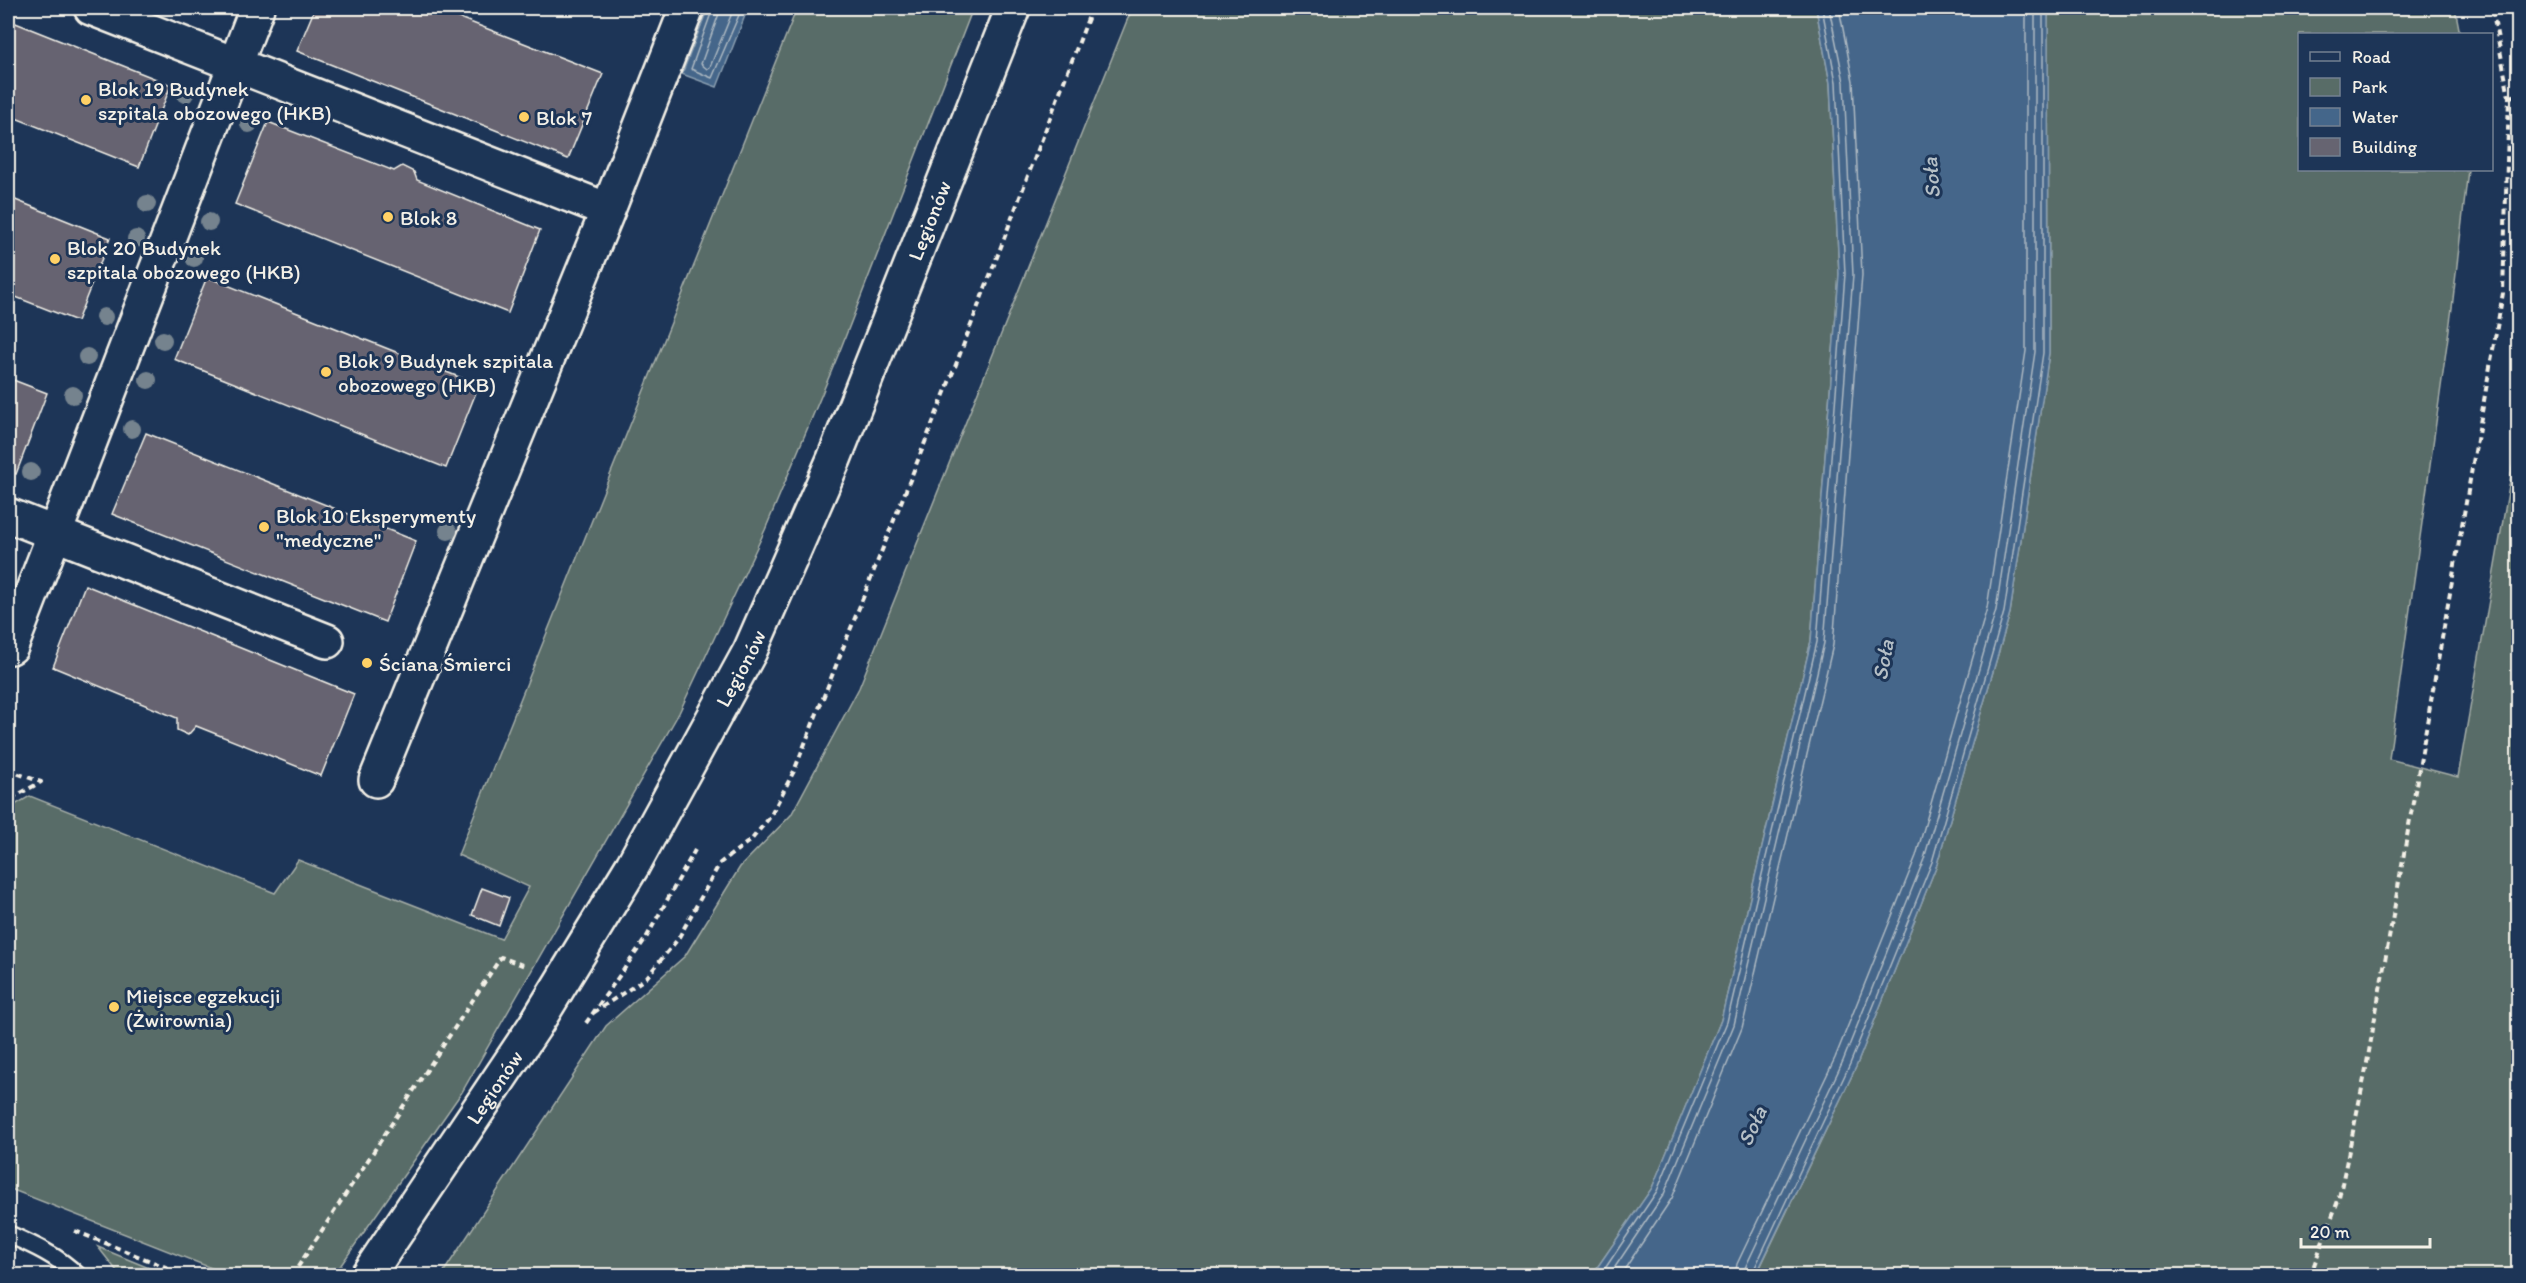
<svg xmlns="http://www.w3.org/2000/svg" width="2526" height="1283" font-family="Itim,sans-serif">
<rect width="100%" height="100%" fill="#1d3557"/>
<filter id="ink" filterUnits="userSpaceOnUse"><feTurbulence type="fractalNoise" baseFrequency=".0167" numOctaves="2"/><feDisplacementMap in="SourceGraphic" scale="12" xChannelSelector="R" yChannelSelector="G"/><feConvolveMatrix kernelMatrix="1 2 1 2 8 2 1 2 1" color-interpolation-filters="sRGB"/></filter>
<g filter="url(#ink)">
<!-- green -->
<path fill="#586c67" stroke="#a6aea8" stroke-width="1.5" d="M797,8h176l-134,345 -74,177 -86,183 -217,379 -128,183h-105l-221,-87v-379l22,-13 245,97 23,-33 203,79 28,-52 -71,-32z
M1132,8h684l14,75 9,191 -28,367 -90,379 -69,168 -60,87 -1151,1 165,-250 79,-70 55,-89 51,-52 68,-127z
M2048,8h407l5,26h-160v136h168l-16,138 -63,451 69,18 60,-342v840l-762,1 100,-209 81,-203 73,-251 39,-260z
M98,1247l68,28h-46z"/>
<!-- water -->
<path fill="#44668a" stroke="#8a9eb0" stroke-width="1.5" d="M708,8h40l-31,79 -35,-13z
M1816,8h232l1,345 -39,260 -73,251 -81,203 -100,208h-164l60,-87 69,-168 90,-379 28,-367 -9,-191z"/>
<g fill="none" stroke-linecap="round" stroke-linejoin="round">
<!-- shore -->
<path stroke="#aeb9c2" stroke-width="1.5" d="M713,8l-22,61 21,9 30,-70
M721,8l-20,56 6,5 3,-2 24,-59
M1600,1276l57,-85 70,-169 90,-380 28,-368 -9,-192 -14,-74
M1609,1276l55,-82 70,-169 90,-382 29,-368 -9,-193 -15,-74
M1620,1276l52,-78 70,-170 91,-383 29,-370 -9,-194 -14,-73
M1735,1276l2,-12 98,-206 81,-202 71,-248 39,-257v-343
M1744,1276l1,-8 98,-207 81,-202 72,-249 39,-258v-344
M1751,1276l99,-212 82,-202 72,-250 39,-259v-345"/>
</g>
<!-- building -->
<path fill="#666471" stroke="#f4f1e8" stroke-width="1.5" d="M315,8h119l169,66 -35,85 -271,-108z
M8,20l163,65 -32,82 -131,-52z
M268,122l126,49 8,-5 12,6 3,8 123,50 -32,83 -273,-109z
M8,197l102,41 -33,83 -69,-27z
M207,277l272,108 -33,83 -272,-109z
M8,378l39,15 -31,81 -8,-3z
M146,433l270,108 -31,81 -273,-108z
M85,585l269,109 -33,82 -125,-50 -8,9 -11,-5v-12l-124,-51z
M482,888l27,10 -10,28 -27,-11z"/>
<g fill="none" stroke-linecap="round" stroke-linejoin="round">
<!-- lane casing -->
<g stroke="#f4f1e8" stroke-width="21">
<path id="lane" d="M8,1234c25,11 50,22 70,42"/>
</g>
<!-- street casing -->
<g stroke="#f4f1e8" stroke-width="38">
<path id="street" d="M91,8l517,202
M8,515l319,126
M11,647l246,-639
M376,780l232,-570 79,-202"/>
</g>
<!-- secondary casing -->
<g stroke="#f4f1e8" stroke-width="38">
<g id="secondary">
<path id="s1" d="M367,1276l167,-249 99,-162 117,-214 84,-192 179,-451"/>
</g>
</g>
<!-- path -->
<path stroke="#f4f1e8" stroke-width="4" stroke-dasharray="6 4.5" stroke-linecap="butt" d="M2509,97l9,-2
M8,770l33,12 -33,18
M593,1013l53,-35 32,-39 42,-76 32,-24 18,-22 24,-46 161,-404 137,-359
M586,1023l60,-85 49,-88
M75,1231l113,45
M292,1276l209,-319 24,9
M2310,1276l29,-78 26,-124 138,-781 6,-196 -17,-89"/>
<!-- lane -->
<use href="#lane" stroke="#1d3557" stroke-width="16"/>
<!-- street -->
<use href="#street" stroke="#1d3557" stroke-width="33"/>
<!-- secondary -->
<use href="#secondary" stroke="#1d3557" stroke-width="33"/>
</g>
<!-- trees -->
<g fill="#75838e">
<circle cx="185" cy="94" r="9"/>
<circle cx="249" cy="124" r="9"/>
<circle cx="147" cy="204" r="9"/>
<circle cx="209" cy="222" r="9"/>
<circle cx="136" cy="239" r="9"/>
<circle cx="194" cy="258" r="9"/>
<circle cx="104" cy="317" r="9"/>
<circle cx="163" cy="340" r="9"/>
<circle cx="87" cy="357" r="9"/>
<circle cx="148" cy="380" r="9"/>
<circle cx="73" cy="395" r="9"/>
<circle cx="132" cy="429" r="9"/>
<circle cx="31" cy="472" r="9"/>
<circle cx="448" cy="531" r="9"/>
</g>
</g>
<!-- markers -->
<g fill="#ffd166" stroke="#1d3557" stroke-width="2">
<circle cx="86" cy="100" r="6"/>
<circle cx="524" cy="117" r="6"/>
<circle cx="388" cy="217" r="6"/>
<circle cx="55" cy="259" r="6"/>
<circle cx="326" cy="372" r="6"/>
<circle cx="264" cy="527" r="6"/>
<circle cx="367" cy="663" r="6"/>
<circle cx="114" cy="1007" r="6"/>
</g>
<g text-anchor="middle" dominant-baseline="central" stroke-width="6" stroke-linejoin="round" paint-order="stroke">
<!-- poi labels -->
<g font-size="21" fill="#f4f1e8" stroke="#1d3557" text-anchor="start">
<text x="98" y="88">Blok 19 Budynek<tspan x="98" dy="24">szpitala obozowego (HKB)</tspan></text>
<text x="536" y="117">Blok 7</text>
<text x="400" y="217">Blok 8</text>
<text x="67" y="247">Blok 20 Budynek<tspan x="67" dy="24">szpitala obozowego (HKB)</tspan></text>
<text x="338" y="360">Blok 9 Budynek szpitala<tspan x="338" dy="24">obozowego (HKB)</tspan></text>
<text x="276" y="515">Blok 10 Eksperymenty<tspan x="276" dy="24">"medyczne"</tspan></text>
<text x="379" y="663">Ściana Śmierci</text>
<text x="126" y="995">Miejsce egzekucji<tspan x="126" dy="24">(Żwirownia)</tspan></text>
</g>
<!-- street labels -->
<g font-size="21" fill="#f4f1e8" stroke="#1d3557">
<text stroke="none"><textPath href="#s1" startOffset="1200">Legionów</textPath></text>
<text stroke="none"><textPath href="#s1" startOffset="714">Legionów</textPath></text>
<text stroke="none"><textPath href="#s1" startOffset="228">Legionów</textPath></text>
</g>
<!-- water labels -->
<g font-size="22" font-style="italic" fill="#b6c0c7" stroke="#1d3557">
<text transform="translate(1931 178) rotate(-95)">Soła</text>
<text transform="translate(1883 660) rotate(-80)">Soła</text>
<text transform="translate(1752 1126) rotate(-65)">Soła</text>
</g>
</g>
<!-- margin -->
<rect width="2526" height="1283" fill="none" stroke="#1d3557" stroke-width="30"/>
<rect x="15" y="15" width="2496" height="1253" fill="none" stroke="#f4f1e8" stroke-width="2" filter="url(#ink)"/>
<!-- legend -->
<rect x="2298" y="33" width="195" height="138" fill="#1d3557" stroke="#738091" stroke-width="1.5"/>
<rect x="2310" y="52" width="30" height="9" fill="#1d3557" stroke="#738091" stroke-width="1.5"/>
<text x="2352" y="63" font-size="18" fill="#f4f1e8">Road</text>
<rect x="2310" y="78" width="30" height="18" fill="#586c67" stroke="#738091" stroke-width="1.5"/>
<text x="2352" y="93" font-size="18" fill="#f4f1e8">Park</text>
<rect x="2310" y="108" width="30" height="18" fill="#44668a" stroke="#738091" stroke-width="1.5"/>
<text x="2352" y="123" font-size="18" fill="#f4f1e8">Water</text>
<rect x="2310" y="138" width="30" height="18" fill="#666471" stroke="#738091" stroke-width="1.5"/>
<text x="2352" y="153" font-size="18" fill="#f4f1e8">Building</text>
<!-- scale -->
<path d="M2301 1238v9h129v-9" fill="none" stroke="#f4f1e8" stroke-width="3"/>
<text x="2310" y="1238" font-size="18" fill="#f4f1e8" stroke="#1d3557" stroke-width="4.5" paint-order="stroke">20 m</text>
</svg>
